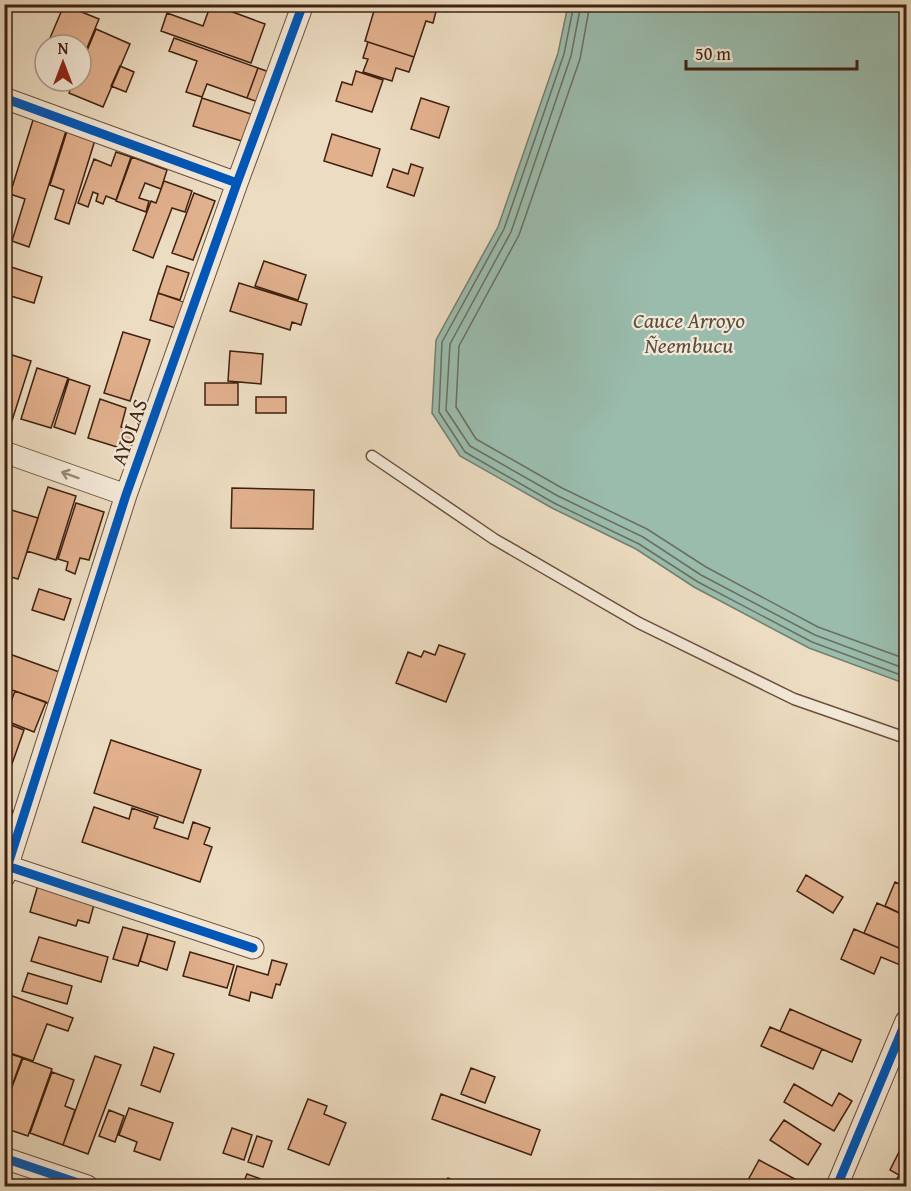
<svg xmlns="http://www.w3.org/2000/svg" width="911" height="1191" font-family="'Gentium Book Plus',serif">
<rect width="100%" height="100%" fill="#ecdcc1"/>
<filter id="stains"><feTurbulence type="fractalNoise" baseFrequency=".00333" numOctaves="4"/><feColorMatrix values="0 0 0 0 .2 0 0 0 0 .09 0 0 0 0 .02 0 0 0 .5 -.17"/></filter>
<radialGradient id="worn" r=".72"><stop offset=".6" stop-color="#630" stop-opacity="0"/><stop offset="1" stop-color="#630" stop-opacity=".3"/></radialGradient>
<!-- water -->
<path fill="#9abcad" stroke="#767e6e" stroke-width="1.5" d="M568,5h338v679l-97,-36 -115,-61 -58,-38 -84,-41 -92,-52 -28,-43 4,-73 62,-113 60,-174z"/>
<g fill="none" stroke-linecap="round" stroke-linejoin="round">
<!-- shore -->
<path stroke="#6c6e5e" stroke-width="1.5" d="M574,4l-10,50 -60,175 -62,113 -3,70 26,40 89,51 85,41 59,38 114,60 94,35
M581,4l-10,52 -60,176 -61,112 -4,66 24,36 88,50 85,41 58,38 114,60 91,34
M590,4l-10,55 -61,176 -60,111 -3,61 20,32 86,49 85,41 59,38 112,60 88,32"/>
</g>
<!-- building -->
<path fill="#e1b08d" stroke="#3f2110" stroke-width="1.5" d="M211,4l54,20 -14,39 -90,-32 6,-18 36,13z
M376,4h62l-5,19 -7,-2 -12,36 -49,-16z
M64,5l35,14 -14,34 -4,-2v-6h-14l-17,-7z
M96,29l34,15 -27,63 -34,-14 5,-12h7v-16z
M174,38l84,30 -11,30 -40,-14 -5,13 -16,-5 11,-31 -28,-10z
M368,42l46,15 -5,15 -13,-4 -4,13 -29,-9 5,-13 -5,-1z
M120,66l14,6 -8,20 -15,-6z
M258,68l17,6 -11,30 -17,-6z
M356,71l27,9 -11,32 -36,-11 6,-19 10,3z
M202,98l52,17 -9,27 -52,-16z
M421,98l28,9 -10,31 -28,-9z
M33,120l33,11 -37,116 -17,-6 13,-42 -15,-5z
M67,131l28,9 -26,84 -14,-5 9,-29 -14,-5z
M332,134l48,15 -8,27 -48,-15z
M116,152l15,5 -15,43 -10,-4 -3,8 -7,-3 2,-7 -5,-2 -5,15 -10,-4 16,-44 17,7z
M132,157l35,13 -6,19 -16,-6 -6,15 10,3 -3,11 -30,-11z
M411,164l12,4 -9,28 -27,-9 6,-18 15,5z
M164,181l28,10 -7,21 -13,-4 -19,50 -20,-8 18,-49 5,2z
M194,193l21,8 -22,59 -21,-7z
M264,261l42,14 -8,25 -43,-14z
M5,265l37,12 -8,26 -30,-9z
M167,266l22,7 -9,27 -22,-7z
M239,283l68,21 -6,21 -9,-3 -2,8 -60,-19z
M158,293l32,11 -8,26 -32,-10z
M123,332l27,8 -20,61 -26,-8z
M230,351l33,3 -2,30 -33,-3z
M6,353l25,8 -21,66 -6,-2v-67z
M37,368l31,10 -17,50 -30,-9z
M69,379l21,7 -15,48 -21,-7z
M205,383h33v22h-33z
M256,397h30v16h-30z
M100,399l26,9 -5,19 15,4 -6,20 -42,-13z
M4,479h4v23h-4z
M48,487l28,9 -20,64 -29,-9z
M232,488l82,2 -1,39 -82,-1z
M76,503l28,9 -15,48 -9,-2 -5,16 -9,-4 2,-8 -10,-3z
M8,509l30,9 -20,61 -14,-4v-56z
M39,589l32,10 -7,21 -32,-10z
M439,645l26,9 -19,48 -50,-19 12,-31 13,5 3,-6 11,4z
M4,652l58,21 -12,31 -46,-17z
M15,691l31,11 -12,30 -30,-12z
M6,723l18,7 -17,48h-3v-50z
M111,740l90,30 -18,53 -89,-30z
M4,807l9,4 -6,16 -3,1z
M94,807l35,12 3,-11 26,9 -4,11 34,11 5,-17 17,6 -6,16 8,3 -12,35 -118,-40z
M806,875l37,22 -10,16 -36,-22z
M895,882l11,5v29l-21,-10z
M38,885l57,16 -6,22 -11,-3 -2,6 -46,-14z
M877,903l29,13v35l-42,-18z
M123,927l25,7 -10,32 -25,-7z
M854,929l52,22 -1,16 -24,-10 -7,17 -33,-15z
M148,934l27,8 -8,28 -27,-9z
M39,937l69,20 -7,25 -70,-21z
M190,952l44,13 -7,23 -44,-12z
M272,960l15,4 -7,21 -4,-1 -4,14 -21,-6 -2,9 -20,-6 8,-29 31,9z
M28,973l44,13 -5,18 -45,-13z
M4,993l69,25 -5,13 -21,-7 -14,37 -29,-10z
M790,1009l71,31 -9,22 -72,-31z
M770,1027l52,22 -9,20 -52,-23z
M154,1047l20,7 -14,38 -19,-7z
M4,1052l19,6 -19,50z
M95,1056l26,9 -33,89 -25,-9z
M22,1058l30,11 -24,67 -24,-8v-20z
M471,1068l24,9 -10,26 -24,-9z
M52,1072l22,8 -9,26 10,4 -12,35 -33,-12z
M794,1084l38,22 7,-13 13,8 -18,30 -50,-29z
M441,1094l99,36 -9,25 -99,-36z
M308,1099l19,7 -3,8 22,9 -17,42 -41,-16z
M129,1108l44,15 -13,37 -26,-9 3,-9 -18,-7z
M109,1110l15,6 -9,26 -16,-6z
M784,1120l37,24 -13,21 -38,-25z
M232,1128l20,7 -8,25 -21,-7z
M257,1136l15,5 -9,26 -15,-5z
M903,1144l3,2v40h-13l6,-11 -9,-5z
M759,1160l49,26h-52l-9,-4z
M247,1174l14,5 -2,7h-17z
M448,1178l16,8h-20z"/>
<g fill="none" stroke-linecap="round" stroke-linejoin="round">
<!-- service casing -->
<g stroke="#6a503c" stroke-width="13">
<path id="service" d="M372,456l122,83 145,84 155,76 112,39"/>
</g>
<!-- minor casing -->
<g stroke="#6a503c" stroke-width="23">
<path id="minor" d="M4,98l233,85
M4,452l122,43
M4,865l249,83
M4,877l122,-382 111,-312 66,-179
M4,1158l83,28
M837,1186l69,-165"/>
</g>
<!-- service -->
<use href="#service" stroke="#f3e8d7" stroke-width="10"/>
<!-- minor -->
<use href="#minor" stroke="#f3e8d7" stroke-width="21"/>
<!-- cycleway casing -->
<g stroke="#f3e8d7" stroke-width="13">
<path id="cycleway" d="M4,98l233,85
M4,865l249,83
M4,877l122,-382 111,-312 66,-179
M4,1158l83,28
M837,1186l69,-165"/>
</g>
<!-- cycleway -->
<use href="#cycleway" stroke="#0057b8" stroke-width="9"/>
</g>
<!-- one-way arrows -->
<defs><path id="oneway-shaft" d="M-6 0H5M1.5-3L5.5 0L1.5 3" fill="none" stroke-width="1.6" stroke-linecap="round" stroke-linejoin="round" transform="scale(1.5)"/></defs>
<use stroke="#998474" href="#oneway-shaft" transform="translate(70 475) rotate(-160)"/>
<g text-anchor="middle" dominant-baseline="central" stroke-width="4.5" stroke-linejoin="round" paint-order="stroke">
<!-- street labels -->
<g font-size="21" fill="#3f2110" stroke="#f3e8d7">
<text transform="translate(129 432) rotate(-70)">AYOLAS</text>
</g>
<!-- water labels -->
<g font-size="22" font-style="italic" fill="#5a503f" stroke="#f3e8d7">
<text x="689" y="320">Cauce Arroyo<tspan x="689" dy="25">Ñeembucu</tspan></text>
</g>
</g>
<!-- margin -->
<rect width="911" height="1191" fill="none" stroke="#ecdcc1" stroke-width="24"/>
<rect x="6" y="6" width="899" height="1179" fill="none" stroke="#3f2110" stroke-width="3"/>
<rect x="12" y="12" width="887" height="1167" fill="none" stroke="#3f2110" stroke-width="1.5"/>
<!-- north arrow -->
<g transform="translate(63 63)"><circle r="28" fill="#f3e8d7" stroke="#ab9887" stroke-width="1.5"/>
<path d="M0-4.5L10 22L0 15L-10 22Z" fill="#8f2418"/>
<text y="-9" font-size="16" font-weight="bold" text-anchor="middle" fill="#3f2110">N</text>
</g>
<!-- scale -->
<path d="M686 60v9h171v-9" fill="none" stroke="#3f2110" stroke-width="3"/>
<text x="695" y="60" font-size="18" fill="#3f2110" stroke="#f3e8d7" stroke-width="4.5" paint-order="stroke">50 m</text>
<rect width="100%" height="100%" filter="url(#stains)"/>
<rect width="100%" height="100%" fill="url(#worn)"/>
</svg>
